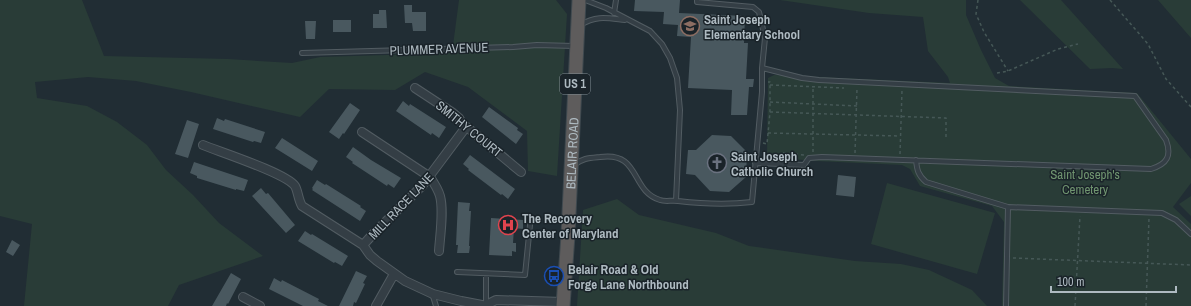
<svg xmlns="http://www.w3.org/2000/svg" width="1191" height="306" font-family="'Archivo Narrow',sans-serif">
<rect width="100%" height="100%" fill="#212d34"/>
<!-- green -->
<path fill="#293c37" d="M0,0h82l22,56 124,3 64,4 28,-6 132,-4 7,-53h97l11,14 -10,162 -29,-5 -1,-40 -59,-44 -43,-15 -30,18 -66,-1 -29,28 -109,-25 -55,-11 -48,-4 -53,5 2,16 50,8 30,16 30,23 19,25 27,25 26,28 44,33 -84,29 -11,21h-144l8,-82 -32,-8z
M780,0h186v15l15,35 14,28 14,8 128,7 54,66v24l-18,24 18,17v82h-189l2,-84 -12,-16 -72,-20 -10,-17 -8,-4 -86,-4 -49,-4 1,-79 6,-3 176,8 -2,-6 -20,-26 -5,-34 -54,-4z
M1020,0h41l62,69 -11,-1 -22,1z
M1158,0h33v38z
M887,183l108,30 -18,61 -106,-30z
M1191,196v20l-12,-12z
M617,199l22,16 77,18 33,13 106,15 46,3 28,6 43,20 15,16h-410l6,-96z"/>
<!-- building -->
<path fill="#49585f" d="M635,0h45l-1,13 66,3 -1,27h4l-2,36h8l-1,8h-4l-2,28h-16l1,-25 -44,-2 3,-51 -14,-1 1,-11 -15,-1 1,-12 -30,-1z
M404,5h8v7h14v19h-13l-1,-8h-7z
M379,10h7l1,18h-14v-14h6z
M333,20h18v12h-18z
M305,21h11l-1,18h-9z
M403,101l6,5 1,-2 36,23 -7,11 -7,-5 -1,2 -35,-24z
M350,103l10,7 -16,24 -1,-1 -4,6 -10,-7z
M489,107l29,21 -1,2 6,4 -7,10 -34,-27z
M217,118l7,3 1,-2 40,13 -4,11 -7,-2 -1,1 -40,-13z
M187,120l12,4 -11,34 -13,-4z
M712,135l19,1 16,16 -1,25 -17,15 -19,-1 -15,-16 -9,-1 2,-24h8z
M282,138l36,23 -6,10 -37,-23z
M353,147l18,13 30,18 -7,10 -6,-4 -1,2 -35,-23 1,-1 -7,-5z
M470,155l45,34 -7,10 -6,-5 -1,1 -33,-25 1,-1 -6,-5z
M194,162l54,18 -4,11 -8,-2v1l-39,-12v-2l-7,-3z
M838,175l18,2 -2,20 -18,-2z
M317,180l8,5 1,-1 35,22 -1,1 6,4 -6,10 -48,-31 1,-1 -1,-1z
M261,188l5,6 2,-1 27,32 -9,8 -34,-37z
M458,202l12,1 -1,8h2l-2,35h1l-1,7h-12l1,-8h-2z
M491,218l32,2v9l-9,-1 -1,15h3v9l-4,-1v5l-23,-1z
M305,231l6,4 1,-1 36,22 -6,10 -7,-4 -1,1 -36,-22z
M12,240l8,5 -7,11 -7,-4z
M356,271l11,5 -4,7 2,1 -9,19 -2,-1 -1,4h-14z
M231,273l10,6 -13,25 -1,-1 -1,3h-14z
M274,278l7,4 1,-2 37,19 -1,2 10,5h-25l-34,-17z"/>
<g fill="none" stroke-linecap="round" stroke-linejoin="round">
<!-- service casing -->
<g stroke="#525c62" stroke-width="6">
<path id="service" d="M585,0l21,8 44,23 12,13 8,14 7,20 3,32 -4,91
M614,13l2,-13
M580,25c17,-10 27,-7 45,-5
M302,53l211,-6 24,-2 37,1
M916,160c1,10 2,15 10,22l82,25 154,6 14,7 15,14
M755,163l49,2 5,-7 13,-1 329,12c16,-5 21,-13 15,-29l-31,-44 -316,-16 -17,-2 -40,-10
M574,165c9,-7 15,-7 26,-8 41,-6 30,34 60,43 5,2 12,0 18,1 26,3 48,4 74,1l10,-110v-24l3,-30 -6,-26 -6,-5 -56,-5v-2
M457,272l68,3 5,-50
M432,293l4,13
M486,305v-31
M1006,306l2,-99"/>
</g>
<!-- minor casing -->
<g stroke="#525c62" stroke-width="10">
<path id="minor" d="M415,88l38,25 6,5 3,5 59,49
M362,132l68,45c4,6 8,12 10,19 4,15 0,39 -1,55
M203,145c17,7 83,28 92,41 3,5 3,13 7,20l61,39 7,10 7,6 28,20 28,13 28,7 26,5
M363,245l11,-12 48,-47 44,-59
M243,297l17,9
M486,305l10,-5 67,2
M376,306l18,-32"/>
</g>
<!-- trunk casing -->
<g stroke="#3f494f" stroke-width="15">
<g id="trunk">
<path id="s1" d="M563,306l5,-71 11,-235"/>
</g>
</g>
<!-- path -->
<path stroke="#465857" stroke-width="1.5" stroke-dasharray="3 3" stroke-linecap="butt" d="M978,0l-2,14 8,18 24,39
M1110,0l38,44 18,35 25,28
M997,73l11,-2 50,-22 20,-5
M770,85l74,3
M770,102l87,4
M770,112l176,6v21
M768,133l132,3
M763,143l4,1 3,-32v-30h-2
M813,152v-64
M783,153l22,2
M855,153l2,-65
M900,154l2,-64
M1013,258l178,7
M1075,306l5,-90
M1146,306l3,-88"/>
<!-- service -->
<use href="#service" stroke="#343e45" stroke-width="4"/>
<!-- minor -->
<use href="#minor" stroke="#343e45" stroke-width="8"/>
<!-- trunk -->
<use href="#trunk" stroke="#5e5c5c" stroke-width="13"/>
</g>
<!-- icons -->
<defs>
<g id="school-ring" transform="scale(1)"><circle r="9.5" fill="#1a2329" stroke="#8d6e63" stroke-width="1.5"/><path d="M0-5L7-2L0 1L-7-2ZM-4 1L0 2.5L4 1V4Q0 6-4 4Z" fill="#8d6e63"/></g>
<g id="church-ring" transform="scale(1)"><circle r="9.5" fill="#1a2329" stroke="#6b7280" stroke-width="1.5"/><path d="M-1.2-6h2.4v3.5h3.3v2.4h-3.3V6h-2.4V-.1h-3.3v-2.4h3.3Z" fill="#6b7280"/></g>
<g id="hospital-ring" transform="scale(1)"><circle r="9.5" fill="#1a2329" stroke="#e0444e" stroke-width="1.5"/><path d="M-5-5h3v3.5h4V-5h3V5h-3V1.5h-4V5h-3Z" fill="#e0444e"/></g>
<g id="bus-ring" transform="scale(1)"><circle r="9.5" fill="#1a2329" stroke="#1a4fb4" stroke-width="1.5"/><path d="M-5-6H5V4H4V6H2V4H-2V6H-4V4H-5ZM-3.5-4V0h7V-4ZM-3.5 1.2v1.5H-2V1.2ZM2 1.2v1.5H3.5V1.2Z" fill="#1a4fb4"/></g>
</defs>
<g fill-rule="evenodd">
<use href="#school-ring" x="690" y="26"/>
<use href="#church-ring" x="717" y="163"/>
<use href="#hospital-ring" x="508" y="225"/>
<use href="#bus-ring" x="554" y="276"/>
</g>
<g text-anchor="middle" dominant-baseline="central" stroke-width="3" stroke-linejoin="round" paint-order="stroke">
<!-- shield labels -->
<rect fill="#1a2329" stroke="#828d93" stroke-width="1" x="560" y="74" width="30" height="20" rx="3"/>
<g font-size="12" font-weight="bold" fill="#aebac1">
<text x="575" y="84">US 1</text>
</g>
<!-- poi labels -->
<g font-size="13" font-weight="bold" fill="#aebac1" stroke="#1a2329" text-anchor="start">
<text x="704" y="19">Saint Joseph<tspan x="704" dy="15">Elementary School</tspan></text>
<text x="731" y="156">Saint Joseph<tspan x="731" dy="15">Catholic Church</tspan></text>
<text x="522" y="218">The Recovery<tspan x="522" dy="15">Center of Maryland</tspan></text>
<text x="568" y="269">Belair Road &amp; Old<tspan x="568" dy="15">Forge Lane Northbound</tspan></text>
</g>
<!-- street labels -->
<g font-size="13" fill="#aebac1" stroke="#1a2329">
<text transform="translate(439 49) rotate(-2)">PLUMMER AVENUE</text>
<text transform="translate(469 129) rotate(39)">SMITHY COURT</text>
<text stroke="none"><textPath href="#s1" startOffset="153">BELAIR ROAD</textPath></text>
<text transform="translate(401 206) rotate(-46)">MILL RACE LANE</text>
</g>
<!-- park labels -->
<g font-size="13" fill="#709570" stroke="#1a2329">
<text x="1085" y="174">Saint Joseph's<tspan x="1085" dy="15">Cemetery</tspan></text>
</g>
</g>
<!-- scale -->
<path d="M1051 286v6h125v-6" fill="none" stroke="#aebac1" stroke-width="2"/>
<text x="1057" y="286" font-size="12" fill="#aebac1" stroke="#1a2329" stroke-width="3" paint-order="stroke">100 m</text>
</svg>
